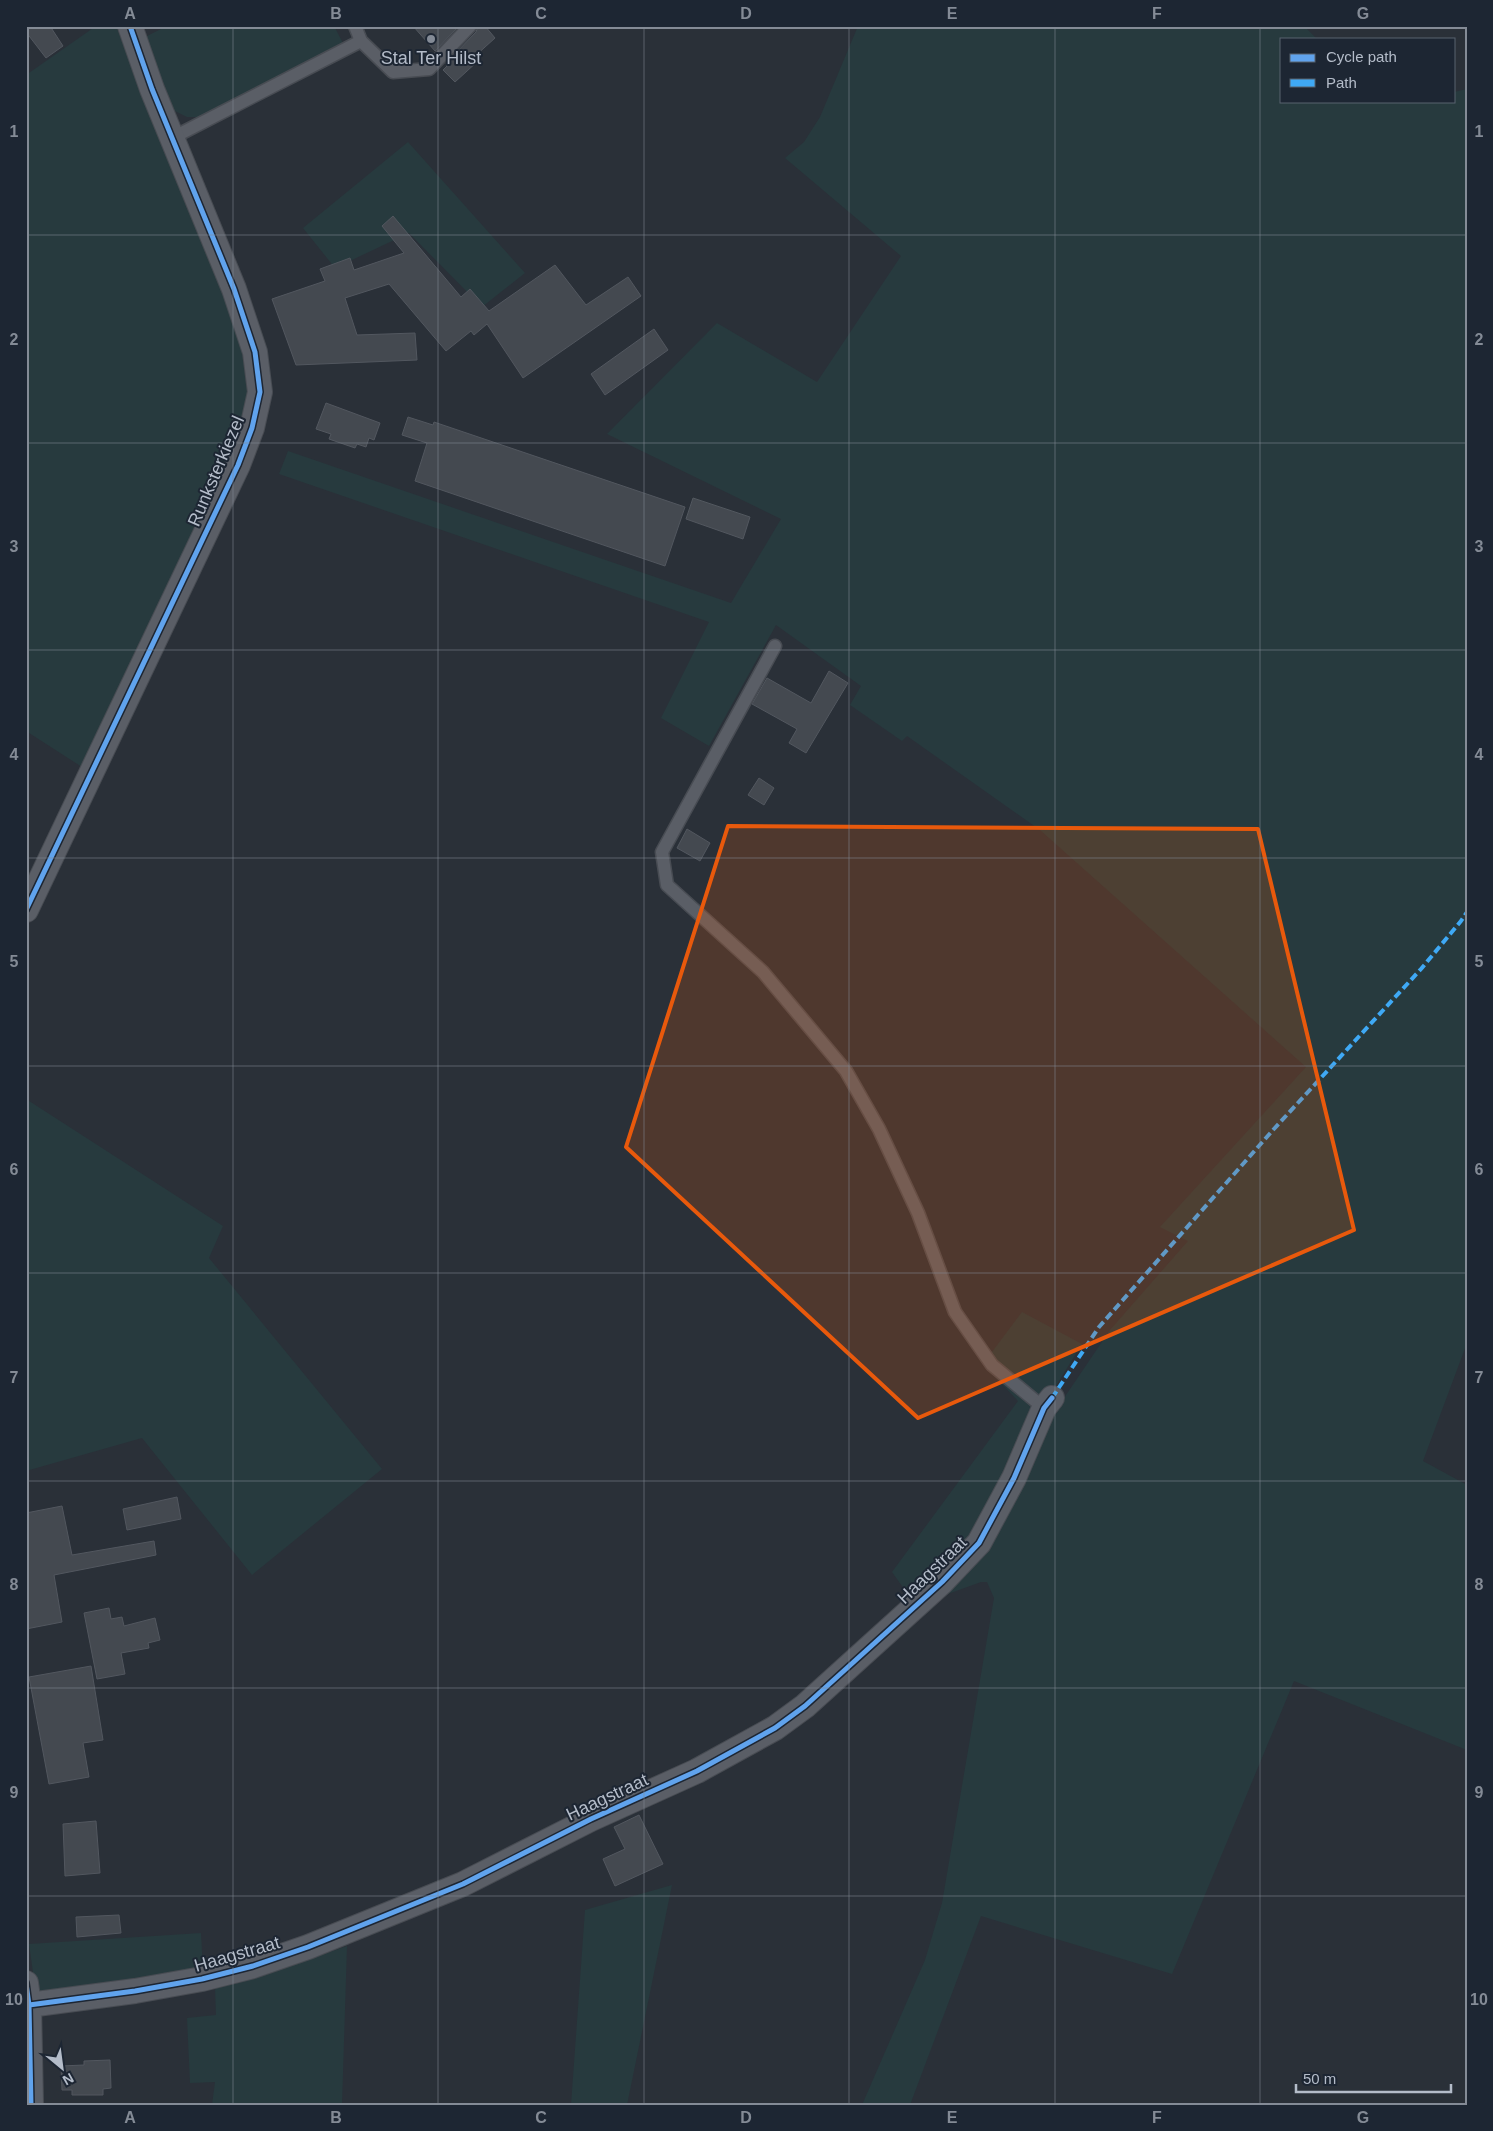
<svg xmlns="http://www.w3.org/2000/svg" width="1493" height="2131" font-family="Arial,sans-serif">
<rect width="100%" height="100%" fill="#2a3038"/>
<!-- green -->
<path fill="#273a3e" d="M96,26h20l76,191 27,61 29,83 2,23 -3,30 -14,42 -151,311 -56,-36v-656z
M167,26h167l10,19 -146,72h-11l-18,-9 -26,-70z
M858,26h446l13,13h-35v62h172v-9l13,-3v1254l-44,118 44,24v265l-173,-69 -122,293 -191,-58 -71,189h-48l63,-145 17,-57 52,-305 -7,-16h-6l-47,17 106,-158 26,-46 44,-65 78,-89 -28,-14 146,-160 -266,-237 -133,-94 -5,5 -52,-36 11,-19 -85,-61 -67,121 -48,-28 48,-96 -430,-148 9,-23 443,152 50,-84 -174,-85 110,-111 100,59 84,-126 -116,-98 19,-16 16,-25z
M408,142l117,131 -43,34 -73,-74 -74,35 -32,-40z
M26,1099l197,127 -14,32 173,211 -130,106 -110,-137 -116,33z
M1022,1312l60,32 -51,82 -49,103 -70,71 -20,-28 126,-171 -35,-37z
M672,1885l-45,220h-56l14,-195z
M201,1933l2,38 -166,30 -8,-57z
M347,1946l-5,159h-130l3,-23 -25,1 -3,-65 29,-3 -1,-28 47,-11z"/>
<!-- building -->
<path fill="#444950" stroke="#52575f" d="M26,26h24l13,20 -17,12 -20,-26z
M413,26h46l-24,25z
M478,26h7l10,12 -21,19 4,4 -23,21 -12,-12 4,-4 -1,-3 30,-31z
M393,216l68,81 9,-8 19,22 66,-46 31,40 42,-28 13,19 -118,82 -36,-54 -13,11 -3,-4 -25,20 -57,-67 -44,14 12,37 58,-2 2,27 -121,5 -24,-66 53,-18 -5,-12 30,-11 4,12 50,-17 -22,-27z
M654,329l14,21 -63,45 -14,-21z
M326,403l54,20 -6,17 -5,-2 -3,9 -9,-3 -2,4 -26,-9 2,-5 -15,-5z
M408,417l25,8 1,-3 251,85 -20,59 -250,-85 12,-38 -25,-8z
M693,498l57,19 -7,22 -57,-20z
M829,671l19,12 -42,70 -17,-10 8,-14 -45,-25 15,-26 44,25z
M759,778l15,10 -10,17 -16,-10z
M687,829l23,14 -10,18 -23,-13z
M177,1497l4,22 -54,11 -4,-21z
M62,1506l10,49 82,-14 2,14 -102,20 8,47 -36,7v-116z
M109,1608l2,11 11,-2 2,9 31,-8 5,22 -12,3 1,5 -28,5 4,21 -28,5 -13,-66z
M91,1666l12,74 -20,3 6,34 -40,7 -20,-107z
M639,1815l24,49 -48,22 -12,-27 22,-10 -11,-22z
M96,1821l4,52 -35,3 -2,-52z
M119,1915l2,18 -44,4 -1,-20z
M110,2060l1,28 -8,1v6h-31v-5h-10l-1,-24 23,-1v-4z"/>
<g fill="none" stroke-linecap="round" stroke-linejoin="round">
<!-- lane casing -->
<g stroke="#484c53" stroke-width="15">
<path id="lane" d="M361,41l32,31 36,-3 41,-43
M172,138l189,-97 -6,-15
M775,646l-113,206 5,33 96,87 83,99 33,58 39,84 37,99 37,53 52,43"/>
</g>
<!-- street casing -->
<g stroke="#484c53" stroke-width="26">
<path id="street" d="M26,910l212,-445 14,-37 8,-36 -5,-40 -21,-63 -82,-200 -22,-63
M26,1983l3,22 2,100
M29,2005l106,-14 67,-12 51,-13 55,-19 155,-63 128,-65 106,-48 78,-43 30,-22 137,-124 37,-39 35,-65 30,-70 8,-10"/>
</g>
<!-- lane -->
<use href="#lane" stroke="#5a5e66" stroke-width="12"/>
<!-- street -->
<use href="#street" stroke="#5a5e66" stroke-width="24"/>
<!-- quiet -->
<path stroke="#3fa9f5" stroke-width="4" stroke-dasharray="8 4" stroke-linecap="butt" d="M1052,1398l47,-71 174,-197 148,-161 40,-48 6,-9"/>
<!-- cycleway casing -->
<g stroke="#1d2633" stroke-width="8">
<path id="cycleway" d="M26,910l212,-445 14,-37 8,-36 -5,-40 -21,-63 -82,-200 -22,-63
M26,1983l3,22 2,100
M29,2005l106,-14 67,-12 51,-13 55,-19 155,-63 128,-65 106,-48 78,-43 30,-22 137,-124 37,-39 35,-65 30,-70 8,-10"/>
</g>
<!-- cycleway -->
<use href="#cycleway" stroke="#60a3ed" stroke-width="5"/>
</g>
<!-- marked area -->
<path fill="#e8590c" fill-opacity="0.2" stroke="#e8590c" stroke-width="4" stroke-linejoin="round" d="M728,826l530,3 96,401 -436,188 -292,-271z"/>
<!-- grid -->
<path fill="none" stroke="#848b96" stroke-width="1" stroke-opacity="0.55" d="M233,26v2079M438,26v2079M644,26v2079M849,26v2079M1055,26v2079M1260,26v2079M26,235h1441M26,443h1441M26,650h1441M26,858h1441M26,1066h1441M26,1273h1441M26,1481h1441M26,1688h1441M26,1896h1441"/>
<!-- markers -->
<circle fill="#848b96" stroke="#1d2633" stroke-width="2" cx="431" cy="39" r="5"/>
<g text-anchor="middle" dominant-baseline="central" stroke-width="4" stroke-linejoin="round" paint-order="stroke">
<!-- poi labels -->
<g font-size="18" fill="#b4bcc9" stroke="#1d2633">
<text x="431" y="58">Stal Ter Hilst</text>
</g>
<!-- street labels -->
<g font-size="18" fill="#b4bcc9" stroke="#1d2633">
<text transform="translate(216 471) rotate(-67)">Runksterkiezel</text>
<text transform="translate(932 1570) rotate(-44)">Haagstraat</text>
<text transform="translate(607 1797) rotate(-25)">Haagstraat</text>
<text transform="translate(237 1954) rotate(-16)">Haagstraat</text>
</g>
</g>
<!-- border -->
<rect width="1493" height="2131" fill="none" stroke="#1d2633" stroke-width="55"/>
<!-- legend -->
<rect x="1280" y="38" width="175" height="65" fill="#1d2633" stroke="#59626f"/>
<rect x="1290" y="54" width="25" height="8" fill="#60a3ed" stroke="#59626f"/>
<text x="1326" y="62" font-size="15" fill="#b4bcc9">Cycle path</text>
<rect x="1290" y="79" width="25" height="8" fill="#3fa9f5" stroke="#59626f"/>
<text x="1326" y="88" font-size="15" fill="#b4bcc9">Path</text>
<!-- north arrow -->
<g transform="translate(62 2068) rotate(151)" stroke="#1d2633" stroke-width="4" paint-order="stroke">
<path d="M0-4L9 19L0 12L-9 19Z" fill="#b4bcc9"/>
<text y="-8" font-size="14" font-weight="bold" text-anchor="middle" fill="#b4bcc9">N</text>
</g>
<!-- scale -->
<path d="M1296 2084v8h155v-8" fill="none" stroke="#b4bcc9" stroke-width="2.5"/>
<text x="1303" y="2084" font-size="15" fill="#b4bcc9" stroke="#1d2633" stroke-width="4" paint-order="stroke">50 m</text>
<rect x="28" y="28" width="1438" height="2076" fill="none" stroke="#848b96" stroke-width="2"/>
<g font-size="16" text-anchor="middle" font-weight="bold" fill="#848b96">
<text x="130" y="19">A</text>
<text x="336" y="19">B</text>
<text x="541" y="19">C</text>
<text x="746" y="19">D</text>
<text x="952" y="19">E</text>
<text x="1157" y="19">F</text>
<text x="1363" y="19">G</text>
<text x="14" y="137">1</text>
<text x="1479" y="137">1</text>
<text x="14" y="345">2</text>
<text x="1479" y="345">2</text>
<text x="14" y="552">3</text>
<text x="1479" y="552">3</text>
<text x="14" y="760">4</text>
<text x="1479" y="760">4</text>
<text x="14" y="967">5</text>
<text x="1479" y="967">5</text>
<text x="14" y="1175">6</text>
<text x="1479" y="1175">6</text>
<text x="14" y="1383">7</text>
<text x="1479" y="1383">7</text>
<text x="14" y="1590">8</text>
<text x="1479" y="1590">8</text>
<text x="14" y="1798">9</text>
<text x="1479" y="1798">9</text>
<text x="14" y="2005">10</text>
<text x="1479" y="2005">10</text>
<text x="130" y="2123">A</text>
<text x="336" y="2123">B</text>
<text x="541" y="2123">C</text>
<text x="746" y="2123">D</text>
<text x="952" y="2123">E</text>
<text x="1157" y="2123">F</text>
<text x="1363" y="2123">G</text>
</g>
</svg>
